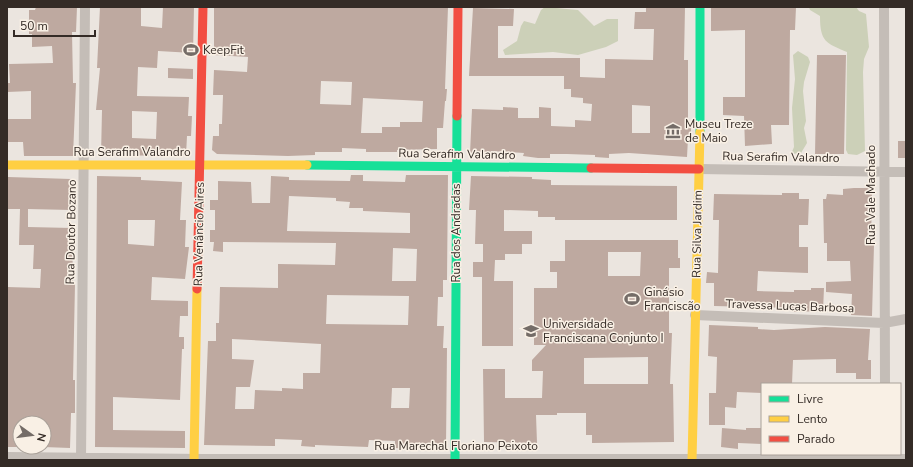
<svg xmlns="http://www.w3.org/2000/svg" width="913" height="467" font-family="'Nunito Sans',sans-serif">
<rect width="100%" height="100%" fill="#ebe5df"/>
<!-- green -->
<path fill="#ccd0b8" d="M545,7l33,3 16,16 13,-7h11v22l-12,6 -28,8 -25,-3 -48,3 -2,-5 14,-9 4,-15 3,-5 11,3 6,-14z
M809,7h47l3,4 7,3 3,33 -5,12 -1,13 2,79 -8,4 -9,-1 -2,-4 1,-98c-21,-9 -27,-10 -27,-36l-10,-6z
M798,51l10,6 2,5 -6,20 -1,9 3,30 -2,7 3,15 -6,10 -10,1 3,-7 -2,-39 3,-29 -2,-24z"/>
<!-- building -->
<path fill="#bea9a0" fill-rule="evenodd" d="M36,7h41l-1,25h-4l1,51h3l-3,73h-49l-1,-14h-16l1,-23h23v-28l-24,1v-9h3l-1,-19 44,-1 -1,-17 -20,1v-13h-3v-24h6z
M100,7h41v19l21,2 1,-21h31l-1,46 -35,-2 -1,17 -19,-1 -1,29 52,1 -1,19h4l-1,20h-4l-1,19 -85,1 1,-46h-6l4,-42h-3zM132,111l25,1 -1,27 -24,-1z
M214,7h234l-3,82h2l-1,12h-1l-2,27h-6v21l-40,1v2h-31v-3l-24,-1v4h-27v3l-27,1 -71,-2 -5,-4 1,-14h6v-12h3l1,-29h-10l1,-25 33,2 1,-15 -34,-2zM321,81l31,1 -1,23 -31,-1zM363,98l60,3 -1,21h-22v5h-18v6h-21z
M646,7h39l-1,53h4v65l3,1v12h-3l-1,19 -58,-4 -20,1v4l-14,-1v-2l-28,-1h-17v4h-12l-15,-2 1,-3 -33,-2v4l-21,-1 2,-45 31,1v-3l15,1v10h21v-11l12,1v18l24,1v-7l16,1 1,-17 -9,-1v-5l-12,-1v-8h-7v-13h-95l4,-68 41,1 -1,17h-15v32h82v19l25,1v-19l48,1 1,-31h-20l1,-17h11zM632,105l18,1v27h-18z
M711,7h85l-1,23h-5l-1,95h-18l1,19 -27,2 -1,-30 -21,-1v-18h22v-67l-34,1z
M817,55h29l-2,99h-29z
M168,68l25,1v10l-25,-1z
M898,141h8v17h-8z
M351,175h12v6l42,1 1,-7h42l-1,105h-4v17h-5l-1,29h7l-1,22h4l-1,98h-11v-2h-20v5l-20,-1v-7l-26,-1 -1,7 -53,-2v2l-14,-1 1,-6 -27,-1v7l-71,-1 4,-104h8v-18h3l1,-36 58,1v-24l57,1 1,-22 -113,-1v10l-10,-1 1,-9h-4v-12h5v-20h-5v-10h8v-19l33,1 1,21h18l1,-27 18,1v3l61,1zM289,196l47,2v3l14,1 -1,6h14v3l47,2v20l-123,-2zM393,248l24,1 -1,32h-24zM327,295l82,1 -1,29 -82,-1zM232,339l89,5 -1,29h-17v16l-21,-1v3l-27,-1 -1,19h-19l1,-22h14l4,-27 -22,-1zM392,388h18l-1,20h-18z
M97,176l44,1v3l41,2 -2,38h6l-1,27h4l-4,32 -33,-2 -1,23 37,1v15h-8l-1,21h5v12h-2l-2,51 -67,-3v33l72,1v17l-90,-1zM128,220h27l-1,26 -26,-2z
M471,176l61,1v2l19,1v5l126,1v34h-122v-3h-17v-6l-34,-1v21h28v13h-10v10h-17v6h-10l-1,21h19v65h-31v-69h-9v-15h10v-18h-8l1,-34h-7z
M8,177l63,2v31l-43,-1v18l44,1 1,56h2l-2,96h2v33h-4l-1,35 -26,-1v-24h-24v24h-13v-160l33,1 1,-19h-8l1,-24h-15l1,-36h-13z
M854,188h18l-1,57h3l-2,71 -21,-1 1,-21 -26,-2v-10l25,-1 -1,-20h-23v-18h-3l-1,-44h3l1,-5 16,1v-6z
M782,193h17v6h10l-1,26h-9v22h9v26l-50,-2 -1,20 37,1v-2h17v-2h13l-1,23 -29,1v-4l-80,-2v-23h-8l1,-11 11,1 1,-53h-6l1,-26 68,1z
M565,240h113v18h2v10h-11v65h3l-2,51h3l1,58 -82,1v-8h-6v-22h-29v2h-21l1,28 -53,-1 -1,-73h22v29h37l1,-27h-11v-11l14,-15h-12v-57h23v-16h-7v-11h15zM608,252h33l-1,24h-32zM648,357v27h-64v-26z
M709,325l49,2v2l16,1 51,-3 45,2 -2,31h3v19h-15v-6h-20v-14l-43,1 -1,24h-30v9l-25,-1 -1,16 -11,-1v18h-16v-32h7l1,-36 -9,-1z
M722,428l24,2v-2h16v16l-24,-1v6l-17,-2z"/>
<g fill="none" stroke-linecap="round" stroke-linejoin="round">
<!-- street -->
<path stroke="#c4bdb7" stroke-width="10" d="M884,7l1,377
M699,169l207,3
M695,315l189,8 22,-4
M7,457l197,2h702
M81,460l4,-453"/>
<!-- fast -->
<path stroke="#16e098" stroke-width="9" d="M700,132v-125
M307,165l284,3
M455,460l2,-344"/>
<!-- slow -->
<path stroke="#ffcf43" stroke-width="9" d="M7,165h300
M194,460l3,-171
M692,460l8,-328"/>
<!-- jam -->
<path stroke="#f24e42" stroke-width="9" d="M457,116l1,-109
M591,168l108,1
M197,289l6,-282"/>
</g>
<!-- icons -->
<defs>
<g id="stadium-bare" transform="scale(1.2)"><path d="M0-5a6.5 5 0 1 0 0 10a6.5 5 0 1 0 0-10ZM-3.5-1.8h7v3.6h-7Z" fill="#746c67" stroke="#f9f0e5" stroke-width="2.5" paint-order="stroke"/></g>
<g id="museum-bare" transform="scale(1.2)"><path d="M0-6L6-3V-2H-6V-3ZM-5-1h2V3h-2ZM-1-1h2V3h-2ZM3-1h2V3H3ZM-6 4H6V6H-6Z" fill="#746c67" stroke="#f9f0e5" stroke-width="2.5" paint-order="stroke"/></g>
<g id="university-bare" transform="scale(1.2)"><path d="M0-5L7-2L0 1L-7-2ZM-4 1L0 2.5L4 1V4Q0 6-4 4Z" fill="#746c67" stroke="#f9f0e5" stroke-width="2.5" paint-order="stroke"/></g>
</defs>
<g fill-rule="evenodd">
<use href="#stadium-bare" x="191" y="50"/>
<use href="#museum-bare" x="673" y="131"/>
<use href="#stadium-bare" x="632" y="299"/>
<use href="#university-bare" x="531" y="331"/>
</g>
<g text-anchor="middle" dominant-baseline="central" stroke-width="3" stroke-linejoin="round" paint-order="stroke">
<!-- poi labels -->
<g font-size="12" fill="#342b26" stroke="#f9f0e5" text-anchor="start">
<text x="203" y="50">KeepFit</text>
<text x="685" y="124">Museu Treze<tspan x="685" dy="14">de Maio</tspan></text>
<text x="644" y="292">Ginásio<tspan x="644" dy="14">Franciscão</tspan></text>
<text x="543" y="324">Universidade<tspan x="543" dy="14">Franciscana Conjunto I</tspan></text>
</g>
<!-- street labels -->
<g font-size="12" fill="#342b26" stroke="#f9f0e5">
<text x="132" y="152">Rua Serafim Valandro</text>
<text transform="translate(457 154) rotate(1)">Rua Serafim Valandro</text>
<text transform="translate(781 157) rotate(1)">Rua Serafim Valandro</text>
<text transform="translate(871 195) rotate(-90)">Rua Vale Machado</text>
<text transform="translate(71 232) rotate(-89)">Rua Doutor Bozano</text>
<text transform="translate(456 233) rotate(-90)">Rua dos Andradas</text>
<text transform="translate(199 234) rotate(-89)">Rua Venâncio Aires</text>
<text transform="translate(697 234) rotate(-89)">Rua Silva Jardim</text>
<text transform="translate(790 306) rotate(2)">Travessa Lucas Barbosa</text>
<text x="456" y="446">Rua Marechal Floriano Peixoto</text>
</g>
</g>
<!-- border -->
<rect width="913" height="467" fill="none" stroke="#342b26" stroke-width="16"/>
<!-- legend -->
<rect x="761" y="383" width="140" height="72" fill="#f9f0e5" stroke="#aaa199"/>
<rect x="769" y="396" width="20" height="6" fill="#16e098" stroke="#aaa199"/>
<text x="797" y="403" font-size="12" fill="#342b26">Livre</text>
<rect x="769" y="416" width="20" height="6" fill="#ffcf43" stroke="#aaa199"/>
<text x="797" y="423" font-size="12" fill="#342b26">Lento</text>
<rect x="769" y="436" width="20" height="6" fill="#f24e42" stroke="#aaa199"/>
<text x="797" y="443" font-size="12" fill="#342b26">Parado</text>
<!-- north arrow -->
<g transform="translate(32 435) rotate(104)"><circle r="19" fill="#f9f0e5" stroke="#aaa199"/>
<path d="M0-3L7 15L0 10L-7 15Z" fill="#746c67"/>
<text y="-6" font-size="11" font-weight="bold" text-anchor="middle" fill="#342b26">N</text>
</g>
<!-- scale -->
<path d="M14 30v6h81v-6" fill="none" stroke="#342b26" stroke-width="2"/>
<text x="20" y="30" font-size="12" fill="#342b26" stroke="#f9f0e5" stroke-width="3" paint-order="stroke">50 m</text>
</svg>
